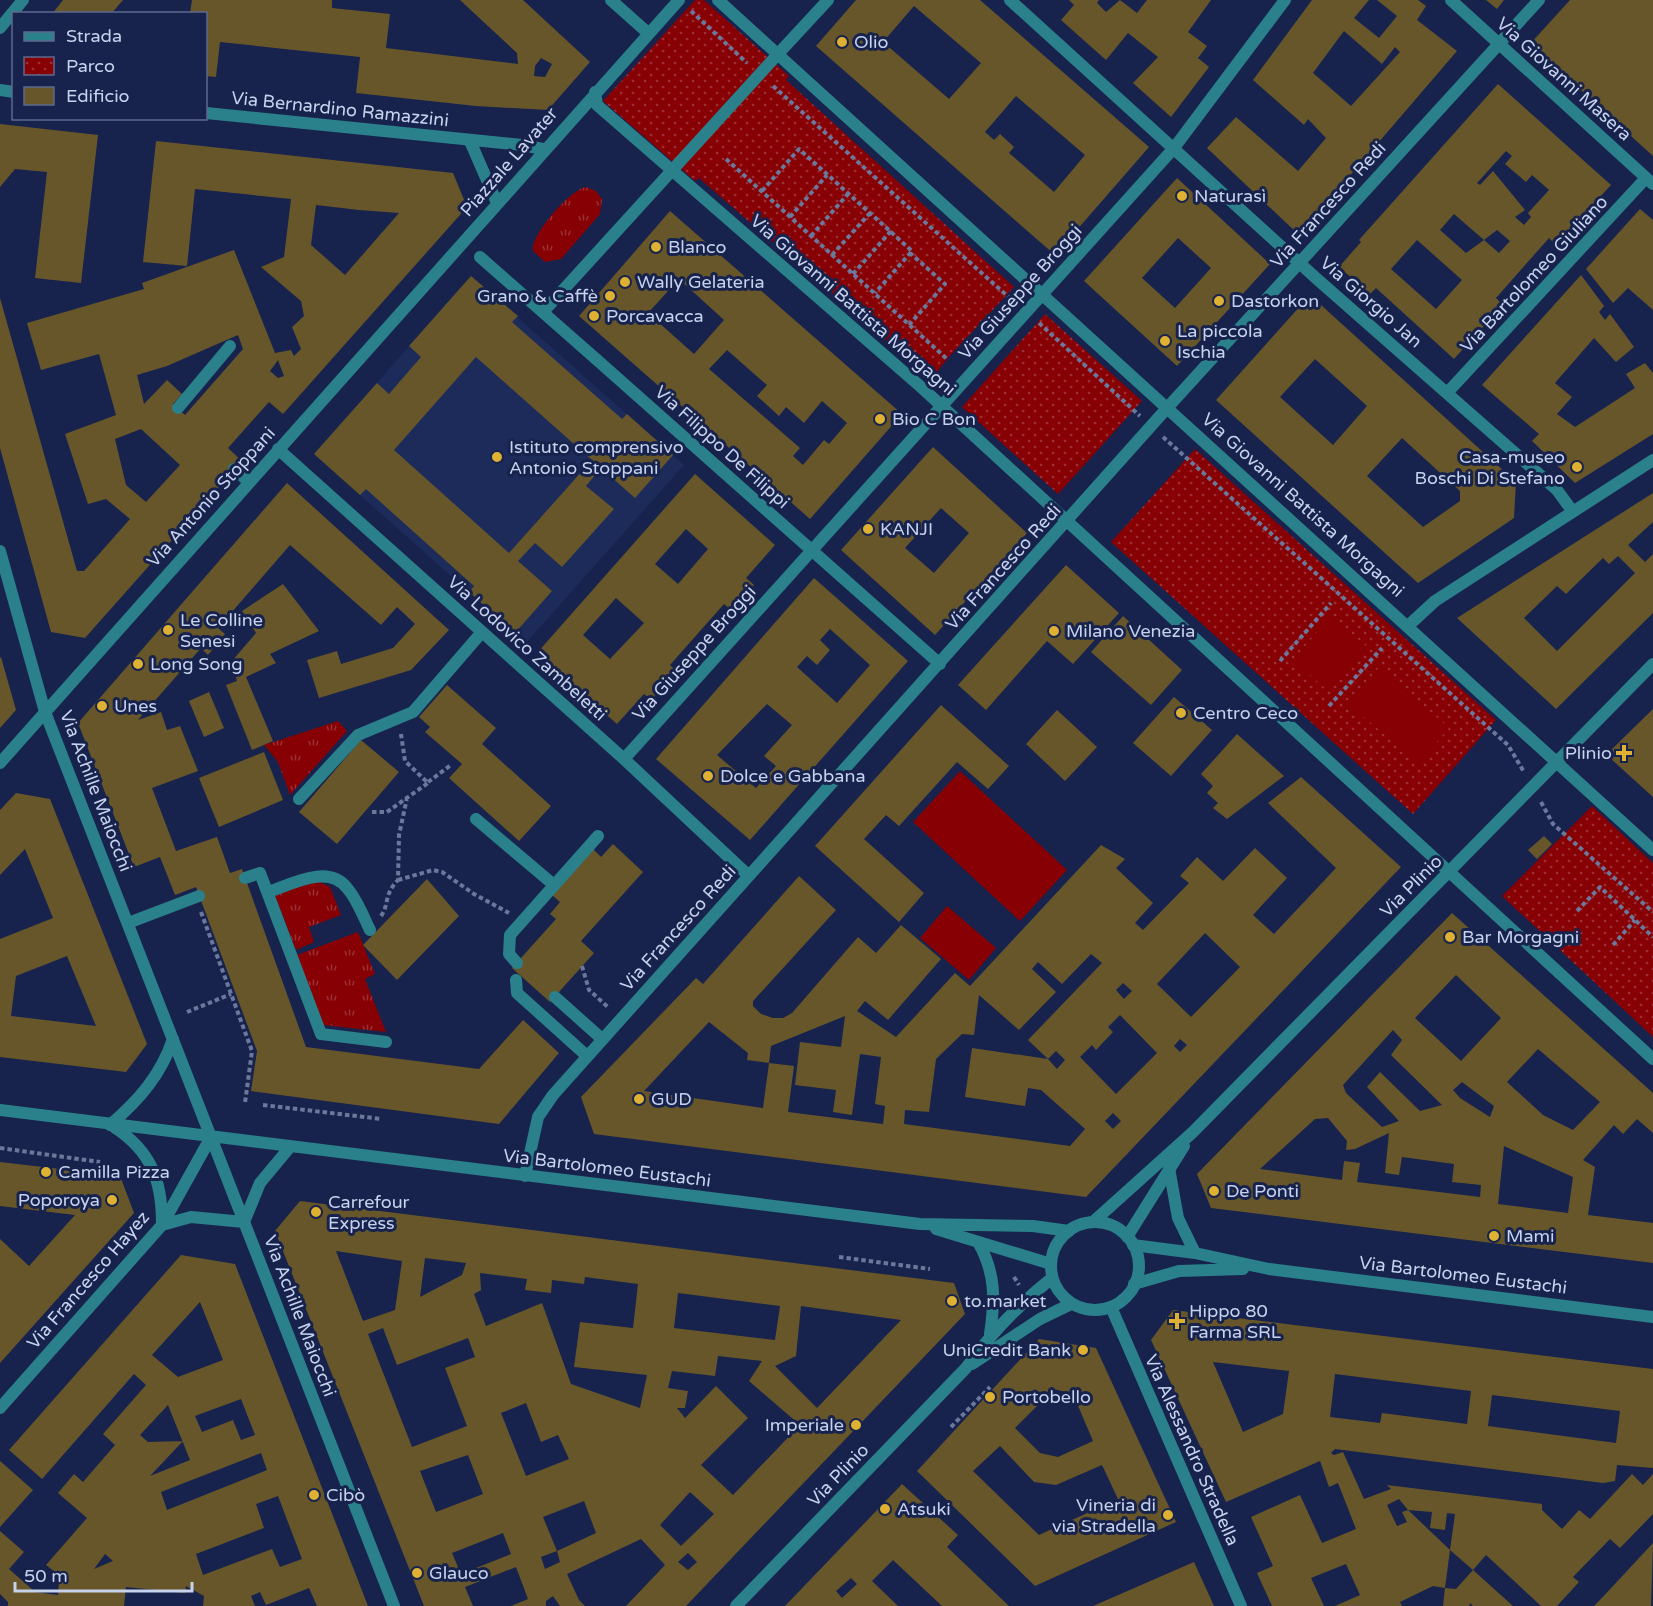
<svg xmlns="http://www.w3.org/2000/svg" width="1653" height="1606" font-family="'Varela Round',sans-serif">
<defs>
<pattern id="grass-tufts" width="24" height="20" patternUnits="userSpaceOnUse" patternTransform="scale(1.5)"><rect width="24" height="20" fill="#860004"/><path d="M3 7l-1-3M5 7V3M7 7l1-3M15 17l-1-3M17 17v-4M19 17l1-3" fill="none" stroke="#9b3035"/></pattern>
<pattern id="park-dots" width="8" height="8" patternUnits="userSpaceOnUse" patternTransform="scale(1.5)"><rect width="8" height="8" fill="#860004"/><path d="M2 2h.1M6 6h.1" fill="none" stroke="#9b3035" stroke-width="1.8" stroke-linecap="round"/></pattern>
</defs>
<rect width="100%" height="100%" fill="#17234d"/>
<!-- built -->
<path fill="#1d2b5b" d="M471,276l213,189 -158,178 -212,-189z"/>
<!-- grass -->
<path fill="url(#grass-tufts)" d="M586,187l10,4 6,8 -2,15 -39,45 -16,3 -12,-11c-3,-16 38,-62 53,-64z
M338,721l9,10 -57,64 -12,-33 -14,-17z
M316,880l14,7 11,28 -32,12 5,15 -18,8 -21,-54z
M358,932l17,42 -10,5 21,53 -63,-7 -26,-70z"/>
<!-- park -->
<path fill="url(#park-dots)" d="M695,0h9l85,76 -3,4 228,207 -67,72 -16,21 -232,-202 -4,3 -92,-80z
M1045,314l97,87 -84,93 -96,-87z
M1195,449l301,271 -83,94 -302,-272z
M1592,806l61,57v174l-151,-141z"/>
<!-- pitch -->
<path fill="#860004" d="M1331,616l35,30 -39,44 -34,-30z
M1379,667l70,61 -31,36 -70,-61z
M960,771l107,99 -47,51 -107,-99z
M947,906l49,42 -27,32 -49,-42z"/>
<!-- building -->
<path fill="#67562a" fill-rule="evenodd" d="M63,0h60l-12,14h-59z
M192,0h140v8l58,6 -4,34 132,16 -1,-11 -57,-53h63l67,62 -42,48 -72,-4 -120,-13 4,-36 -140,-15 -4,35 -10,-1v-62h-16zM541,58l11,6 -7,13 -11,-1 1,-10z
M856,0h124l169,147 -94,108 -239,-209zM914,6l67,57 -32,36 -66,-57zM1016,96l69,59 -31,37 -45,-39 5,-6 -14,-13 -6,6 -9,-8z
M1069,0h30l-2,3 9,9 14,-12 17,13 10,-13h64l-23,32 19,14 -9,12 11,9 -38,50 -38,-34 25,-26 -30,-24 -22,27 -45,-40 13,-15z
M1312,0h57l-15,18 25,20 18,-22 -20,-16h41l8,6 -9,14 40,31 -158,184 -92,-87 29,-31 62,54 28,-33 -18,-19 -4,6 -51,-45zM1344,31l38,33 13,-17 5,5 -49,54 -38,-33z
M1486,0h18l-7,9z
M1570,0h83v156l-123,-112z
M1498,84l113,101 -55,60 -7,-7 -53,60 7,7 -49,54 -78,-71 -6,6 -31,-27 22,-25 -2,-2zM1506,151l6,5 -7,8 21,18 6,-7 17,15 -21,23 3,4 -7,8 -9,-8 10,-7 -32,-39 -13,14 -3,-2zM1454,214l30,26 13,-10 13,11 -11,12 -15,-13 -18,13 -26,-23zM1417,240l45,40 -26,29 -45,-40z
M0,124l98,11 -17,148 -46,-5 12,-106 -32,-3 -15,18z
M156,141l297,32 14,34 -184,207 -14,-12 -41,46 14,13 -157,177 -34,-6 -51,-184v-150l77,273h7l46,-52 -24,-20 -18,5 -23,-70 51,-19 -17,-61 -58,16 -14,-47 117,-34 -2,-6 92,-33 41,103 16,-3 3,6 7,-7 -9,-22 12,-11 -3,-15 -40,-34 23,-10 7,-58 -96,-10 -8,77 -44,-4zM316,205l43,5 40,3 -54,62 -34,-30zM238,335l5,14 -58,66 -12,-11 9,-10 -15,-14 -23,24 -7,-29 30,-9zM278,360l6,16 -6,2 -8,-7zM141,429l39,36 -34,37 -20,-17 -11,-46z
M1177,178l93,86 -93,102 -93,-85zM1178,238l33,30 -36,40 -33,-30z
M1640,209l13,11v90l-25,-22 -15,15 -27,-34z
M670,211l232,203 -92,105 -231,-203zM679,279l45,41 -30,34 -46,-41zM727,350l40,35 -10,11 22,20 7,-9 18,16 18,-22 25,22 -18,21 -5,-4 -21,25 -10,-9 7,-8 -91,-79z
M1581,275l23,31 -5,6 6,8 5,-6 24,33 -18,15 -22,-24 -39,45 17,14 -15,17 18,13 60,-39 -9,-14 19,-11 8,10v61l-78,49 -43,-42 7,-7 -57,-49z
M471,276l47,40 -6,6 110,97 5,-5 46,41 -38,43 -34,-30 -15,18 28,23 -52,58 -27,-24 -17,18 34,30 -37,42 -46,-41 5,-6 -108,-97 -6,6 -46,-41 63,-71 12,11 32,-37 -12,-11zM476,357l116,103 -83,93 -115,-103z
M1310,295l206,187 -2,36 -96,65 -202,-183zM1315,359l52,47 -34,39 -53,-48zM1402,438l58,53v10l-37,26 -56,-51z
M933,447l94,86 -92,102 -94,-85zM941,508l28,25 -35,40 -29,-25z
M695,474l80,71 -29,33 8,7 -23,25 -7,-6 -54,61 7,7 -25,28 -8,-6 -27,30 -80,-71zM686,529l22,20 -30,35 -23,-20zM616,598l28,25 -34,36 -27,-24z
M287,483l162,147 -38,40 -92,28 -12,-38 30,-9 4,13 52,-16 22,-24 -18,-17 -16,18 -91,-80 -72,83 7,6 -17,21 -7,-7 -63,72 23,-8 6,18 13,-4 18,45 -46,17 24,63 41,-14 13,36 12,-4 64,178 173,22 44,-49 36,33 -60,71 -248,-33 6,-40 -61,-164 -21,8 -15,-38 -26,10 -56,-144z
M1653,493v29l-25,23 17,17 8,-8v59l-97,96 -99,-91zM1618,556l17,17 -78,78 -33,-33 33,-32 9,8 37,-36 6,6z
M1066,565l53,48 -46,51 -26,-23 -61,69 -28,-25z
M814,578l94,83 -158,179 -94,-81zM830,629l40,36 -33,38 -40,-36 10,-11 10,9 13,-15 -10,-10zM767,704l25,21 -28,31 12,10 -20,22 -39,-33z
M283,584l36,47 -49,23 6,9 -30,14 27,64 -21,9 -26,-65 11,-4 -5,-20 24,-28 -14,-22z
M1123,616l59,54 -31,35 -60,-53z
M1,657l15,53 -16,18v-70z
M447,685l49,43 -14,16 69,62 -32,35 -70,-63 13,-14 -37,-32 5,-5 -11,-10z
M209,692l15,36 -20,9 -15,-36z
M1174,697l38,33 -41,46 -38,-33z
M941,705l68,61 -21,23 -31,-27 -58,64 -13,-11 -22,24 60,54 -25,29 -84,-76z
M1653,709v88l-43,-39 -1,-6z
M1057,710l40,37 -32,34 -39,-37z
M1237,734l47,42 -57,43 -14,-11 5,-5 -11,-10 6,-7 -12,-12z
M361,740l38,32 -62,72 -38,-32z
M264,752l19,48 -64,27 -20,-49z
M1301,777l100,90 -315,330 -492,-63 -13,-37 115,-119 7,6 96,-108 37,34 -83,91v5l8,8 12,4h10l9,-5 66,-76 18,16 25,-28 40,34 -53,61 -23,-19 -8,10 39,26 59,-64 15,13 131,-141 24,14 -9,9 37,35 -18,20 8,7 46,-47 -9,-7 17,-19 26,24 32,-33 32,30 -34,37 21,19 62,-66 -68,-65zM1205,933l35,34 -49,50 -34,-33zM1091,954l11,9 -74,77 20,19 8,-8 9,9 -8,9 -9,-10 -76,-11 -7,49 60,9 3,-18 13,2 44,39 -15,17 -166,-22 1,-14 24,2 7,-53 26,-25 12,1 5,-40 40,35 37,-38 -24,-23 6,-7 24,22zM1123,983l9,8 -8,8 -8,-9zM1120,1015l37,38 -41,41 -36,-37 12,-12 4,5 17,-18 -5,-5zM845,1016l-4,31 -41,-5 -5,43 41,5 -3,22 19,3 8,-61 21,3 -6,47 10,2 -2,18 -95,-12 6,-46 -25,-3 2,-17zM709,1022l39,31 -1,7 22,3 -6,45 -119,-17zM1180,1039l7,6 -7,7 -6,-6zM1113,1113l8,8 -8,8 -8,-8z
M16,793l34,6 97,245 -21,28 -126,-15v-118l53,-21 -28,-69 -25,26v-65zM67,956l29,70 -85,-10 5,-40z
M1544,836l8,8 -15,15 -9,-9z
M613,844l30,28 -62,69 13,12 -44,49 -38,-34 44,-49 -6,-5 10,-12 -8,-7 41,-46 8,8z
M427,879l32,37 -62,64 -34,-35z
M1452,913l201,180v40l-16,-14 -14,15 -9,-9 -31,35 12,7 -7,48 65,8v40l-442,-55 -14,-34zM1456,975l45,43 -40,43 -46,-43zM1393,1030l9,10 -11,15 51,50 -22,6 -40,-39 -13,15 32,34 -17,6 -36,-34 -3,-8zM1538,1049l62,53 -27,28 -30,-15 -36,-33zM1462,1082l32,24 -4,11 -30,-19 -7,-8zM1328,1118l19,23 -1,9 9,-1 34,-16 -4,40 14,2 3,-18 52,7 -2,18 29,3 -1,12 -123,-15 3,-19 -16,-2 -2,19 -82,-11 55,-50zM1504,1146l69,31 -5,36 -70,-9z
M0,1162l120,14 14,37 -134,150v-124l29,27 46,-51 -75,-9z
M300,1201l654,82 11,31 -279,292h-60l39,-41 -24,-26 -74,35 12,26 6,6h-25l-7,-10 -7,5v5h-35l17,-7 -12,-32 -51,20 8,19h-49l-149,-375zM336,1251l66,10 -7,49 -32,11zM425,1258l41,5 -4,12 -42,22zM480,1273l47,6 -2,11 26,3 1,-13 32,4 1,-7 53,7 -5,44 -53,-6 -6,45 73,8 -7,33 -69,-24 -29,-81 -56,23 -12,-32 7,-4zM678,1293l102,13 -5,34 -101,-12zM801,1306l100,14 -84,88 -42,-42 21,-10zM383,1328l14,37 71,-27 7,19 -30,11 22,58 -55,21 -44,-113zM718,1356l44,5 -13,20 51,44 -67,70 -32,-30 47,-47 -32,-32 -31,32 -8,-10h8l3,-17 -20,-3 4,-17 43,5zM526,1403l15,39 17,-7 11,24 -43,17 -25,-63zM468,1455l15,39 -47,18 -16,-41zM690,1492l24,22 -33,32 -21,-21zM584,1501l12,32 -39,18 3,11 -15,7 -4,-12 16,-6 -14,-34zM503,1533l8,21 -50,20 -9,-21zM688,1553l9,9 -9,8 -10,-8z
M181,1255l54,9 133,342h-51l-8,-18 -43,17 -6,-13 -9,4 4,10h-52l1,-10 -18,-10 -1,7 -59,-6 -2,19h-116v-4l-8,-8v-63l24,21 -15,17 26,23 23,3 1,-13 6,-2 -19,-15 41,-47 -29,-25 16,-19 9,8 32,-37 -12,-11 43,-49 -12,-11 -92,105 -33,-29zM200,1302l23,58 -45,17 -26,-22zM241,1399l14,36 -14,5 -8,-20 -31,12 -7,-16zM168,1405l22,55 -40,16 33,-35 -35,1 -8,-7zM261,1453l6,17 -100,40 -6,-18zM278,1496l24,63 -22,8 -8,-18 -69,26 -7,-21 68,-26 -8,-24zM105,1554l8,7 -19,8z
M1173,1310l480,59v99l-36,-3 -2,16 -12,2 -268,-34 -4,4 3,2 9,-3 21,47 27,-10 -4,-4 155,19v6l20,19 17,-19 11,9 42,-45 11,11 10,-11v40l-33,34 -10,-9 -37,38 6,5 -22,24h-16l-55,-51 -13,15 -23,-20 -5,38 -12,-2 -33,16 2,4h-67l25,-11 -14,-31 -35,14 13,28h-52l-15,-33 16,-7 -22,-49 49,-22 22,48 34,-14 -18,-46 -9,4 -9,-26 -94,41 -75,-162zM1213,1362l76,9 -6,43 -40,18zM1335,1374l136,17 -4,33 -85,-11 -2,10 -50,-6zM1492,1395l128,16 -4,32 -128,-17zM1399,1499l9,11 24,2 -2,16 15,2 2,-17 8,1 -5,36 -42,-40 -6,2 5,10 -10,4 -10,-21z
M1039,1339l57,9 80,174 -141,64 -118,-115zM1054,1389l19,5 20,47 -35,16 -18,-4 -25,-25zM1000,1446l34,36 22,3 46,-20 16,34 -79,36 -66,-64z
M0,1461l33,29 -33,37z
M902,1484l56,51 -11,12 62,59h-67l-49,-46 -21,21 26,25h-113zM851,1578l6,6 -15,14 -6,-7z
M1653,1543l-2,63h-57l5,-5z
M1194,1562l20,44h-121z
M1473,1570l40,36h-40l-3,-3 -1,3h-26l2,-18 11,1z"/>
<g fill="none" stroke-linecap="round" stroke-linejoin="round">
<!-- path -->
<path stroke="#6c789b" stroke-width="4" stroke-dasharray="4.5 3" stroke-linecap="butt" d="M691,11l56,52
M773,86l240,215
M726,159l221,200
M762,191l37,-42 113,102 -37,42
M790,217l37,-42
M811,236l37,-42
M832,255l38,-42
M853,274l38,-43
M1039,323l101,93
M909,325l36,-41 -35,-31
M1163,437l345,308 16,27
M1280,661l51,-58
M1329,706l53,-58
M428,782l23,-17
M1541,802l12,22 100,88
M372,812h15l41,-29 -23,-22 -4,-27
M398,880l35,-10 9,2 32,22 35,19
M1577,911l23,-24 53,50
M201,912l51,139 -7,52
M381,916c9,-13 2,-20 17,-36l1,-45 8,-37
M1613,945l22,-25
M582,966l7,24 20,18
M187,1012l44,-18
M263,1105l119,14
M0,1148l100,14
M839,1257l91,12
M1014,1277l5,8
M951,1427l39,-40"/>
<!-- service -->
<path stroke="#2a808b" stroke-width="12" d="M178,408l52,-62
M234,469l15,13
M299,799l59,-64 55,-23 69,-80
M476,819l78,66
M245,878l15,-5 61,161 65,8
M268,892c22,-7 60,-29 79,-4 10,11 16,28 23,42
M128,923l71,-27
M517,963l-8,-9 1,-19 88,-99
M516,980l1,13 70,63
M555,997l47,42"/>
<!-- pedestrian -->
<path stroke="#2a808b" stroke-width="12" d="M480,257l116,102
M544,311l234,-257"/>
<!-- minor -->
<path stroke="#2a808b" stroke-width="12" d="M611,0l37,33
M718,0l935,850
M1010,0l307,279 240,211 16,22
M1451,0l202,184
M778,54l50,-54
M0,90l14,2
M595,92l2,13 324,282 732,672
M206,113l316,32 21,4
M470,141l27,62
M596,359l344,305
M1447,393l199,-215
M278,449l346,310 125,117
M0,551l45,161 349,894
M1409,625l26,-24 218,-141
M624,759l550,-611 111,-148
M0,763l679,-763
M0,1110l920,114 113,2 36,5
M110,1125c29,-25 51,-50 63,-86
M114,1127c37,24 48,53 48,97
M1169,1168l9,50 17,35
M525,1176l13,-59 15,-22 615,-688 371,-407
M244,1222l16,-39 30,-36
M162,1225l29,-8 53,5
M936,1229l115,35
M978,1242c18,31 17,58 12,92
M1133,1245l62,8 74,16 384,48
M1134,1284l45,-13 64,-2
M1111,1307l130,299
M0,1408l162,-183 49,-88"/>
<!-- tertiary -->
<path stroke="#2a808b" stroke-width="12" d="M0,28l23,-28
M1093,1222l100,-90 460,-468
M1051 1266a44 44 0 1 1 88 0a44 44 0 1 1-88 0Z
M1127,1237l57,-91
M972,1364l68,-45 31,-15
M736,1606l230,-238c25,-35 52,-63 86,-90"/>
</g>
<!-- markers -->
<g fill="#deb133" stroke="#17234d" stroke-width="2">
<circle cx="842" cy="42" r="6"/>
<circle cx="1182" cy="196" r="6"/>
<circle cx="656" cy="247" r="6"/>
<circle cx="625" cy="282" r="6"/>
<circle cx="610" cy="296" r="6"/>
<circle cx="1219" cy="301" r="6"/>
<circle cx="594" cy="316" r="6"/>
<circle cx="1165" cy="341" r="6"/>
<circle cx="880" cy="419" r="6"/>
<circle cx="497" cy="457" r="6"/>
<circle cx="1577" cy="467" r="6"/>
<circle cx="868" cy="529" r="6"/>
<circle cx="168" cy="630" r="6"/>
<circle cx="1054" cy="631" r="6"/>
<circle cx="138" cy="664" r="6"/>
<circle cx="102" cy="706" r="6"/>
<circle cx="1181" cy="713" r="6"/>
<path d="M1621 744h6v6h6v6h-6v6h-6v-6h-6v-6h6z"/>
<circle cx="708" cy="776" r="6"/>
<circle cx="1450" cy="937" r="6"/>
<circle cx="639" cy="1099" r="6"/>
<circle cx="46" cy="1172" r="6"/>
<circle cx="1214" cy="1191" r="6"/>
<circle cx="112" cy="1200" r="6"/>
<circle cx="316" cy="1212" r="6"/>
<circle cx="1494" cy="1236" r="6"/>
<circle cx="952" cy="1301" r="6"/>
<path d="M1174 1312h6v6h6v6h-6v6h-6v-6h-6v-6h6z"/>
<circle cx="1083" cy="1350" r="6"/>
<circle cx="990" cy="1397" r="6"/>
<circle cx="856" cy="1425" r="6"/>
<circle cx="314" cy="1495" r="6"/>
<circle cx="885" cy="1509" r="6"/>
<circle cx="1168" cy="1515" r="6"/>
<circle cx="417" cy="1573" r="6"/>
</g>
<g text-anchor="middle" dominant-baseline="central" stroke-width="6" stroke-linejoin="round" paint-order="stroke">
<!-- poi labels -->
<g font-size="18" fill="#c7d2ed" stroke="#17234d" text-anchor="start">
<text x="854" y="42">Olio</text>
<text x="1194" y="196">Naturasì</text>
<text x="668" y="247">Blanco</text>
<text x="637" y="282">Wally Gelateria</text>
<text x="598" y="296" text-anchor="end">Grano &amp; Caffè</text>
<text x="1231" y="301">Dastorkon</text>
<text x="606" y="316">Porcavacca</text>
<text x="1177" y="331">La piccola<tspan x="1177" dy="21">Ischia</tspan></text>
<text x="892" y="419">Bio C Bon</text>
<text x="509" y="447">Istituto comprensivo<tspan x="509" dy="21">Antonio Stoppani</tspan></text>
<text x="1565" y="457" text-anchor="end">Casa-museo<tspan x="1565" dy="21">Boschi Di Stefano</tspan></text>
<text x="880" y="529">KANJI</text>
<text x="180" y="620">Le Colline<tspan x="180" dy="21">Senesi</tspan></text>
<text x="1066" y="631">Milano Venezia</text>
<text x="150" y="664">Long Song</text>
<text x="114" y="706">Unes</text>
<text x="1193" y="713">Centro Ceco</text>
<text x="1612" y="753" text-anchor="end">Plinio</text>
<text x="720" y="776">Dolce e Gabbana</text>
<text x="1462" y="937">Bar Morgagni</text>
<text x="651" y="1099">GUD</text>
<text x="58" y="1172">Camilla Pizza</text>
<text x="1226" y="1191">De Ponti</text>
<text x="100" y="1200" text-anchor="end">Poporoya</text>
<text x="328" y="1202">Carrefour<tspan x="328" dy="21">Express</tspan></text>
<text x="1506" y="1236">Mami</text>
<text x="964" y="1301">to.market</text>
<text x="1189" y="1311">Hippo 80<tspan x="1189" dy="21">Farma SRL</tspan></text>
<text x="1071" y="1350" text-anchor="end">UniCredit Bank</text>
<text x="1002" y="1397">Portobello</text>
<text x="844" y="1425" text-anchor="end">Imperiale</text>
<text x="326" y="1495">Cibò</text>
<text x="1156" y="1505" text-anchor="end">Vineria di<tspan x="1156" dy="21">via Stradella</tspan></text>
<text x="897" y="1509">Atsuki</text>
<text x="429" y="1573">Glauco</text>
</g>
<!-- street labels -->
<g font-size="18" fill="#c7d2ed" stroke="#17234d">
<text transform="translate(1564 79) rotate(42)">Via Giovanni Masera</text>
<text transform="translate(340 109) rotate(6)">Via Bernardino Ramazzini</text>
<text transform="translate(509 162) rotate(-49)">Piazzale Lavater</text>
<text transform="translate(1328 205) rotate(-48)">Via Francesco Redi</text>
<text transform="translate(1534 274) rotate(-47)">Via Bartolomeo Giuliano</text>
<text transform="translate(1020 292) rotate(-48)">Via Giuseppe Broggi</text>
<text transform="translate(1371 302) rotate(41)">Via Giorgio Jan</text>
<text transform="translate(853 305) rotate(41)">Via Giovanni Battista Morgagni</text>
<text transform="translate(722 447) rotate(42)">Via Filippo De Filippi</text>
<text transform="translate(211 497) rotate(-48)">Via Antonio Stoppani</text>
<text transform="translate(1303 505) rotate(42)">Via Giovanni Battista Morgagni</text>
<text transform="translate(1003 567) rotate(-48)">Via Francesco Redi</text>
<text transform="translate(527 648) rotate(42)">Via Lodovico Zambeletti</text>
<text transform="translate(694 653) rotate(-48)">Via Giuseppe Broggi</text>
<text transform="translate(96 791) rotate(69)">Via Achille Maiocchi</text>
<text transform="translate(1411 886) rotate(-45)">Via Plinio</text>
<text transform="translate(678 928) rotate(-48)">Via Francesco Redi</text>
<text transform="translate(607 1168) rotate(7)">Via Bartolomeo Eustachi</text>
<text transform="translate(1463 1275) rotate(7)">Via Bartolomeo Eustachi</text>
<text transform="translate(88 1280) rotate(-49)">Via Francesco Hayez</text>
<text transform="translate(300 1316) rotate(69)">Via Achille Maiocchi</text>
<text transform="translate(1192 1450) rotate(66)">Via Alessandro Stradella</text>
<text transform="translate(838 1475) rotate(-46)">Via Plinio</text>
</g>
</g>
<!-- legend -->
<rect x="12" y="12" width="195" height="108" fill="#17234d" stroke="#5d698d" stroke-width="1.5"/>
<rect x="24" y="32" width="30" height="9" fill="#2a808b" stroke="#5d698d" stroke-width="1.5"/>
<text x="66" y="42" font-size="18" fill="#c7d2ed">Strada</text>
<rect x="24" y="57" width="30" height="18" fill="url(#park-dots)" stroke="#5d698d" stroke-width="1.5"/>
<text x="66" y="72" font-size="18" fill="#c7d2ed">Parco</text>
<rect x="24" y="87" width="30" height="18" fill="#67562a" stroke="#5d698d" stroke-width="1.5"/>
<text x="66" y="102" font-size="18" fill="#c7d2ed">Edificio</text>
<!-- scale -->
<path d="M15 1582v9h177v-9" fill="none" stroke="#c7d2ed" stroke-width="3"/>
<text x="24" y="1582" font-size="18" fill="#c7d2ed" stroke="#17234d" stroke-width="4.5" paint-order="stroke">50 m</text>
</svg>
